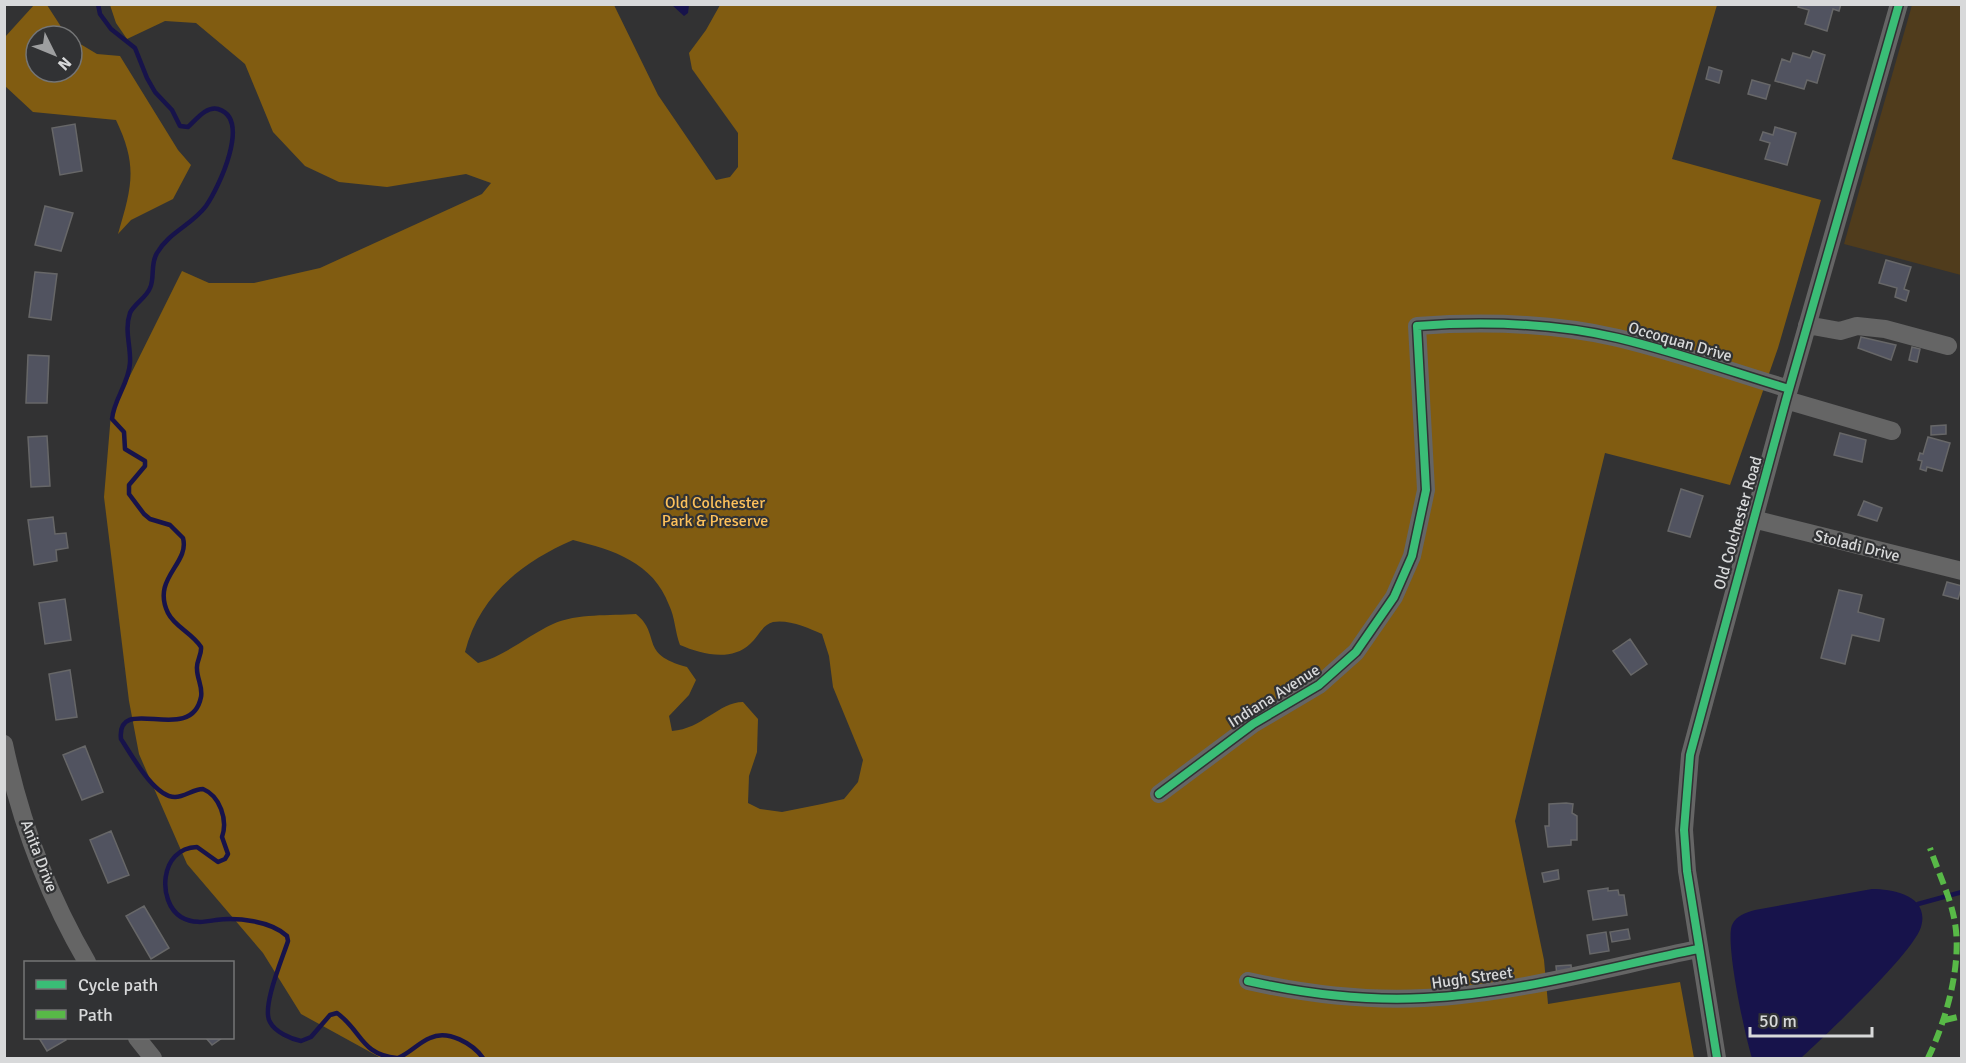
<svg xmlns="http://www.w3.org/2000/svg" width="1966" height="1063" font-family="Signika,sans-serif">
<rect width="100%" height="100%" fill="#323233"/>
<!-- green -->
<path fill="#503c1c" d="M1912,5h49v270l-117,-31z"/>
<!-- forest -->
<path fill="#815c11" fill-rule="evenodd" d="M34,5h13l20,31h-31v36h36v-33l25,15 23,2 58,94 13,15 -18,34 -42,21 -13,14c14,-48 20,-68 -2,-114l-83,-8 -28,-26v-49z
M110,5h504l44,90 58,85 14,-3 8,-10v-34l-46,-64 -3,-16 17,-23 14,-25h997l-45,154 149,41 -43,148 -48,137 -125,-32 -90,368 29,139 4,44 132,-22 14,76h-1313l-80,-44 -38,-61 -76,-89 -48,-110 -10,-53 -25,-204 7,-83 71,-143 27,12h45l66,-15 162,-74 9,-11 -25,-9 -79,13 -48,-5 -34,-16 -32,-34 -28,-68 -49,-41 -31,-2 -38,18 -11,-16zM573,540c40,10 80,22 96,65 6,12 6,27 11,40 21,9 51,17 70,-1 8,-7 12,-19 23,-22 15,-3 36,6 49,12l7,22 4,31 30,73 -5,22 -14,17 -22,5 -40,8 -22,-3 -12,-6 1,-27 8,-24 1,-33 -15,-17c-24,0 -41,27 -71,29l-3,-15 20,-21 7,-15 -9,-13c-49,-13 -25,-32 -51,-53 -26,2 -59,-1 -83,10 -26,12 -48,32 -75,39l-13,-11c14,-56 57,-90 108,-112z"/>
<!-- water -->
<path fill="#17134b" d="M672,5h17l-1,8 -4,3z
M1872,889c22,0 58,7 49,38 -7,25 -97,110 -120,131h-49c-7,-22 -27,-115 -20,-133 5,-10 13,-12 23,-15z"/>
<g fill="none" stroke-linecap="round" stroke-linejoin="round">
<!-- stream -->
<path stroke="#17134b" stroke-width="4.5" d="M98,4l2,10 11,15 24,19 12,30 8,14 17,18 8,16 8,1c8,-7 18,-21 30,-18 34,10 0,80 -12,97 -14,19 -37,26 -49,47 -7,11 -2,25 -7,35 -4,10 -16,16 -20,25 -6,17 1,33 0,50 -1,20 -16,36 -18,56l12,13 1,17 20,12v5l-16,19v9l15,20 6,5 20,6 13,13c7,26 -32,40 -15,75 7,14 24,20 33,34 1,8 -5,14 -4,22 0,10 6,18 4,28 -10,50 -85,-5 -80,42 10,15 33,58 54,58 10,0 18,-8 28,-8 17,7 25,31 19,48l6,17 -3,5 -7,3 -21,-15c-38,1 -40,55 -16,70 12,7 23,5 35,3 21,-3 55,1 71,16l1,5c-5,16 -27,67 -18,81 5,10 21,17 31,19l10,-4 19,-22 7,-2c25,18 24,42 60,45
M1918,904l44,-12
M398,1058c12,-5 20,-15 32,-20 18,-9 43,6 53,20"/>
</g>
<!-- building -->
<path fill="#515360" stroke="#676768" stroke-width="1.5" d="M1799,4h42l-2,7 -6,-2 -6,22 -22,-7 4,-14 -11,-3z
M1813,51l12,4 -8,28 -10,-3 -3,9 -29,-8 7,-22 8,3 3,-9 17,5z
M1709,67l13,4 -3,12 -13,-4z
M1752,80l18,5 -4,14 -18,-5z
M75,124l7,47 -22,4 -8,-47z
M1775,127l21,6 -9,32 -22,-6 5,-16 -10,-3 3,-8 10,3z
M45,206l28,7 -12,38 -26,-6z
M1886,260l25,7 -7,22 5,2 -3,10 -11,-4 2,-9 -18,-5z
M35,272l22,2 -6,46 -22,-3z
M1861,337l35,8 -5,15 -33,-12z
M1912,347l8,2 -3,13 -8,-2z
M28,355l21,1 -2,47h-21z
M1946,425v9l-15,1v-9z
M1840,433l26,7 -4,22 -28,-7z
M47,436l3,50 -19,1 -3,-50z
M1928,437l22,6 -8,28 -15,-4 -1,4 -6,-2 2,-8 -4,-1 2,-7 3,1z
M1681,489l22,7 -13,41 -22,-6z
M1864,501l18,7 -5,13 -19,-6z
M53,517l2,17 11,-1 2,15 -12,2 1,11 -23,4 -6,-45z
M1947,582l15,4 -4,13 -15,-4z
M1839,590l23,5 -4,17 26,7 -5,22 -27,-6 -7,29 -24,-6z
M65,599l6,41 -26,4 -6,-41z
M1630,639l17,25 -16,11 -18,-24z
M70,670l7,47 -21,3 -7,-46z
M85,746l18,46 -21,8 -19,-45z
M1566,803l7,1 -1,9 5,3v24h-6v5l-23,2 -3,-21h4v-22z
M111,831l18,44 -21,8 -18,-43z
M1558,870l1,9 -15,3 -2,-9z
M1608,888v3l10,-1 1,5h5l3,20 -34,5 -5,-29z
M144,906l25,42 -18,11 -25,-43z
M1628,929l2,10 -18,3 -2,-10z
M1606,932l3,19 -19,3 -3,-19z
M1571,965l1,9 -15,2 -1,-10z
M39,1038h26l1,2 -19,11z
M206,1038h16l-10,7z"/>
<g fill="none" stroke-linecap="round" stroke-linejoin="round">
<!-- minor -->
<path stroke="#656565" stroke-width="18" d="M1807,325l33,6 17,-5 28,3 63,17
M1786,400l106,31
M1753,519l209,52
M4,744c16,76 44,151 83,218
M1159,794l94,-70 66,-39 37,-33 38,-55 18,-41 14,-66 -9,-164c67,-5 136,-3 201,12 58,14 115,34 171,51
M1248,981c58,13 117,20 176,17 91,-4 185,-31 274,-49
M137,1038l16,20
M1717,1058l-30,-187 -3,-41 6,-75 96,-355 113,-396"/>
<!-- quiet -->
<path stroke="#58b947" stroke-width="6" stroke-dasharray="12 6" stroke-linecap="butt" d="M1945,1020l17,-4
M1928,1058c18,-37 34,-93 27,-135 -4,-25 -17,-51 -25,-75"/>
<!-- cycleway casing -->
<g stroke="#313234" stroke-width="11">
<path id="cycleway" d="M1159,794l94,-70 66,-39 37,-33 38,-55 18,-41 14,-66 -9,-164c67,-5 136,-3 201,12 58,14 115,34 171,51
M1248,981c58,13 117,20 176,17 91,-4 185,-31 274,-49
M1717,1058l-30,-187 -3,-41 6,-75 96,-355 113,-396"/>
</g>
<!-- cycleway -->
<use href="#cycleway" stroke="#3abd76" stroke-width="8"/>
</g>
<g text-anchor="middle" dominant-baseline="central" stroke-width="4.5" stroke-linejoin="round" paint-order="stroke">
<!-- street labels -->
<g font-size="16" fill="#d8d9da" stroke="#313234">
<text transform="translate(1680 342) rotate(16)">Occoquan Drive</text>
<text transform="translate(1738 523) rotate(-74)">Old Colchester Road</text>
<text transform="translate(1857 546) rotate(14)">Stoladi Drive</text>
<text transform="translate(1274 696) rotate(-32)">Indiana Avenue</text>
<text transform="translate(39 856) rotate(69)">Anita Drive</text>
<text transform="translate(1472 978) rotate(-8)">Hugh Street</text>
</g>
<!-- park labels -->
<g font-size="16" fill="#fdc15b" stroke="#313234">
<text x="715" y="503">Old Colchester<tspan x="715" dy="18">Park &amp; Preserve</tspan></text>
</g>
</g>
<!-- border -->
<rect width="1966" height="1063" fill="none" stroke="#d8d9da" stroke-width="12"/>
<!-- legend -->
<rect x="24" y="961" width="210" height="78" fill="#313234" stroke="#747576" stroke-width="1.5"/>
<rect x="36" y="980" width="30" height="9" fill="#3abd76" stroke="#747576" stroke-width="1.5"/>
<text x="78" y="991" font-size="18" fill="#d8d9da">Cycle path</text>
<rect x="36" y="1010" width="30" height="9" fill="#58b947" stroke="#747576" stroke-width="1.5"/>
<text x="78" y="1021" font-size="18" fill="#d8d9da">Path</text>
<!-- north arrow -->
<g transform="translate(54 54) rotate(133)"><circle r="28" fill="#313234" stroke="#747576" stroke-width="1.5"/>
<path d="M0-4.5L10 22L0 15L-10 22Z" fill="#9e9fa0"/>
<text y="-9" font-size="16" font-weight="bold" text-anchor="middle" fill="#d8d9da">N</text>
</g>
<!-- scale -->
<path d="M1750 1027v9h122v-9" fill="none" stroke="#d8d9da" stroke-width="3"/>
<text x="1759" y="1027" font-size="18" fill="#d8d9da" stroke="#313234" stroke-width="4.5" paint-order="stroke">50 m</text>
</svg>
